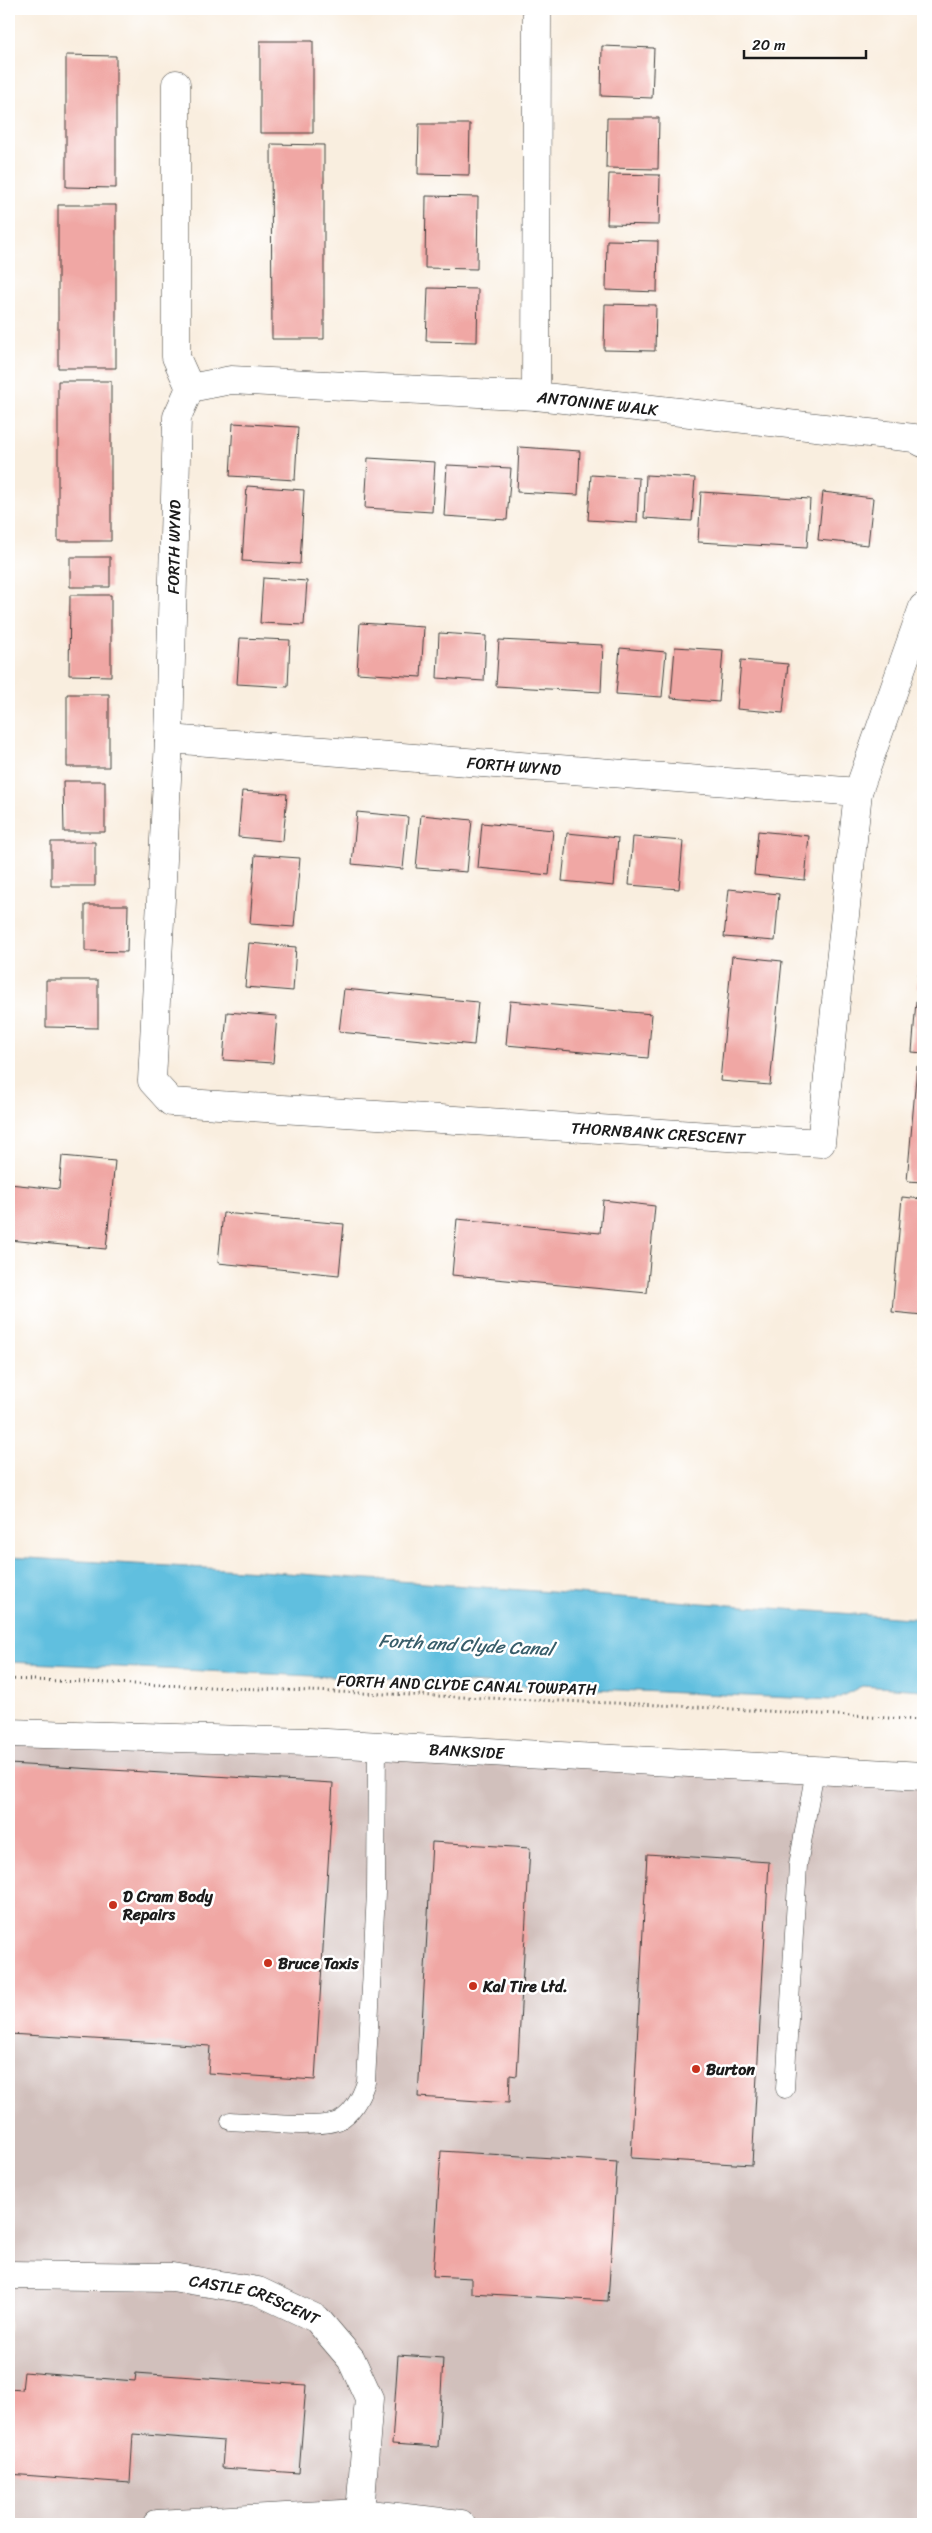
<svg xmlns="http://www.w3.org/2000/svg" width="932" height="2533" font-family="Sriracha,sans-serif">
<rect width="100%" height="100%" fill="#fff"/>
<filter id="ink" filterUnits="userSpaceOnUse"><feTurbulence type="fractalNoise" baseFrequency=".02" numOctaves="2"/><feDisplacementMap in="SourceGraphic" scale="10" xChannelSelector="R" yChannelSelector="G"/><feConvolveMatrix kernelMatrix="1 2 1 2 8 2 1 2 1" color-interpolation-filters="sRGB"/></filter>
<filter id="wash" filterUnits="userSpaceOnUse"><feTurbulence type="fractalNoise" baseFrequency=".0096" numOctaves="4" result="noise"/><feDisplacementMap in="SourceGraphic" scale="20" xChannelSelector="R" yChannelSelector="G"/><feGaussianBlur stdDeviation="1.12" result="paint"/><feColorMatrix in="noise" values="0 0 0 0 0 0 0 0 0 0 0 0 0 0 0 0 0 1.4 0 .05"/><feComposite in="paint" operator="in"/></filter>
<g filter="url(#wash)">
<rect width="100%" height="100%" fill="#f9eedf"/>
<!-- industrial -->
<path fill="#d1c0bc" d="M9,1733l914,43v748h-914z"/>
<!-- water -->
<path fill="#61bfdf" stroke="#3e6e7e" d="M9,1557l250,14 664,48v71l-61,-4 -28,14 -825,-38z"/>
<g id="blocks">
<!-- building -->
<path fill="#f0a7a4" d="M260,41h53v92h-53z
M602,46l52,2 -2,50 -51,-2z
M66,55l50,1v132l-50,-1z
M607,118h52l-1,51 -52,-1z
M419,124h51l-1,51 -51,-1z
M271,144l53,1v194h-52z
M609,174l51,1 -1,50 -52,-1z
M426,196l52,1 -1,72 -52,-1z
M58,205h58v163h-58z
M607,240l51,1 -1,51 -51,-2z
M428,288l50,1 -1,53 -51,-1z
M605,304l51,1 -1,46 -51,-1z
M58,381h53v160h-53z
M233,423l65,4 -3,53 -65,-4z
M519,447l61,4 -2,44 -61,-3z
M368,458l67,4 -3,50 -67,-4z
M447,465l64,3 -4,52 -63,-4z
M591,475l48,3 -2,45 -49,-3z
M646,475l49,3 -3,43 -48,-3z
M247,486l57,4 -4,74 -58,-3z
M701,492l109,7 -3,49 -109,-6z
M823,492l50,6 -5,47 -50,-5z
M70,557h40v30h-40z
M263,578l44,3 -3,44 -44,-2z
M70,595h41v81l-42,-1z
M360,623l64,4 -3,50 -64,-4z
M439,633l47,3 -2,45 -47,-3z
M240,638l50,2 -2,47 -51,-3z
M499,640l104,5 -2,47 -105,-6z
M675,647l48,3 -4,52 -48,-4z
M620,648l46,4 -4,45 -46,-3z
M741,660l47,4 -5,49 -46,-4z
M67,694h42v73h-42z
M63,781h42v51h-41z
M242,791l45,3 -4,47 -45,-4z
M357,812l51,5 -5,52 -51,-5z
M421,815l51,5 -5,52 -51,-4z
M482,823l71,7 -4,45 -71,-7z
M758,831l51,5 -4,44 -51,-5z
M567,833l51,5 -4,48 -52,-5z
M633,837l50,4 -4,48 -50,-4z
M51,842h44v44h-44z
M255,855l45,3 -6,69 -44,-3z
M729,889l50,5 -4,47 -51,-4z
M85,905h43l-1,47 -42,-1z
M922,941h1v48l-6,-1z
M249,943l47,4 -3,44 -48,-4z
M732,956l50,5 -12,124 -50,-4z
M46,980h52v48l-52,-1z
M344,989l134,13 -4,43 -135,-13z
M510,1001l142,13 -4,44 -142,-13z
M916,1001l7,1v51l-11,-1z
M227,1012l50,4 -4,47 -50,-3z
M917,1066l6,1v115l-16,-1z
M62,1156l53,5 -9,88 -97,-9v-56l50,5z
M902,1197l21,2v116l-31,-3z
M603,1200l52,6 -8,87 -195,-18 5,-56 143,14z
M223,1213l121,11 -5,51 -121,-12z
M9,1764l324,19 -18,297 -107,-7 2,-27 -201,-12z
M432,1842l98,6 -13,228 -7,-1 -1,28 -91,-6z
M647,1854l122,8 -17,303 -121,-7z
M441,2151l176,11 -9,139 -137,-8v-15l-38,-2z
M398,2355l45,3 -5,89 -46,-3z
M24,2372l111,9 1,-8 170,12 -7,88 -77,-5 2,-27 -91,-7 -3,49 -121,-9v-85l13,1z"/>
</g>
</g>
<g filter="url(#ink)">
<use href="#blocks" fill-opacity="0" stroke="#3d3c39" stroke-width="1"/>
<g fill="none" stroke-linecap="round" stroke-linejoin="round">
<!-- service casing -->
<g stroke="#3d3c39" stroke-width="19">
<path id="service" d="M785,2089l13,-224 17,-95
M230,2121c24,1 90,9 110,-1 14,-8 21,-23 26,-38l10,-189 1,-147"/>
</g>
<!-- minor casing -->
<g stroke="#3d3c39" stroke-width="29">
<g id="minor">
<path id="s1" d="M537,9l-1,387 378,42 9,5"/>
<path d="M176,84v273l14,31"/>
<path id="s2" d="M536,396l-305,-16 -41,8 -13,29 -8,322 -17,342 19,21 650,41 37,-351 65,-185"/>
<path id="s3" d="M169,739l689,53"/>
<path id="s4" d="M9,2275l163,2 86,14 59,28 34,40 18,39 -9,115"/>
<path d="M157,2524l203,-11 101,11"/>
</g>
</g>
<!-- tertiary casing -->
<g stroke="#3d3c39" stroke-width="29">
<g id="tertiary">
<path id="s5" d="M9,1733l300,9 614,34"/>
</g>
</g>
<!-- path -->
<path stroke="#3d3c39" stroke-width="3" stroke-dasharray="1 4" stroke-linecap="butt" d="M9,1679l653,26 261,15"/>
<!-- service -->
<use href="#service" stroke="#fff" stroke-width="18"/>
<!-- minor -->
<use href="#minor" stroke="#fff" stroke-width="28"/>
<!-- tertiary -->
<use href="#tertiary" stroke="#fff" stroke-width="28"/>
</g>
</g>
<!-- markers -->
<g fill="#c8321e" stroke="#fff" stroke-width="2">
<circle cx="113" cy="1905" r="5"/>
<circle cx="268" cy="1963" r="5"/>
<circle cx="473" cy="1986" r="5"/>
<circle cx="696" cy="2069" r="5"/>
</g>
<g text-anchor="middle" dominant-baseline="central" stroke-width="5" stroke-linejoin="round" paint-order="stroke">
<!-- street labels -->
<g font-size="16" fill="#1c1c1c" stroke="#fff">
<text stroke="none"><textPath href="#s1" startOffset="449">ANTONINE WALK</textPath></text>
<text transform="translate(174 547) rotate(-89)">FORTH WYND</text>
<text stroke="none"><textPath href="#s3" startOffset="346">FORTH WYND</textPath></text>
<text stroke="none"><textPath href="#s2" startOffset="1560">THORNBANK CRESCENT</textPath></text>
<text transform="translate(467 1685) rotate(2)">FORTH AND CLYDE CANAL TOWPATH</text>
<text stroke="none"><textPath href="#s5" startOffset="458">BANKSIDE</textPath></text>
<text stroke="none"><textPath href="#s4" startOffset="249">CASTLE CRESCENT</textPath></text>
</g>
<!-- poi labels -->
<g font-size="16" font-weight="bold" fill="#1c1c1c" stroke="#fff" text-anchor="start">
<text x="123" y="1896">D Cram Body<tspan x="123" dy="18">Repairs</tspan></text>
<text x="278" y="1963">Bruce Taxis</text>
<text x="483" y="1986">Kal Tire Ltd.</text>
<text x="706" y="2069">Burton</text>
</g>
<!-- water labels -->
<g font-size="18" font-style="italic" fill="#385d6a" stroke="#fff">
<text transform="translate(466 1645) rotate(3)">Forth and Clyde Canal</text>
</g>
</g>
<!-- margin -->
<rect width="932" height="2533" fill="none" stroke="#fff" stroke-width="30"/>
<!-- scale -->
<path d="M744 50v8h122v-8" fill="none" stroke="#1c1c1c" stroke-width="2.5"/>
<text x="752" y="50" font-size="15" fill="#1c1c1c" stroke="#ffffff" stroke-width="4" paint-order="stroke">20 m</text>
</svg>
